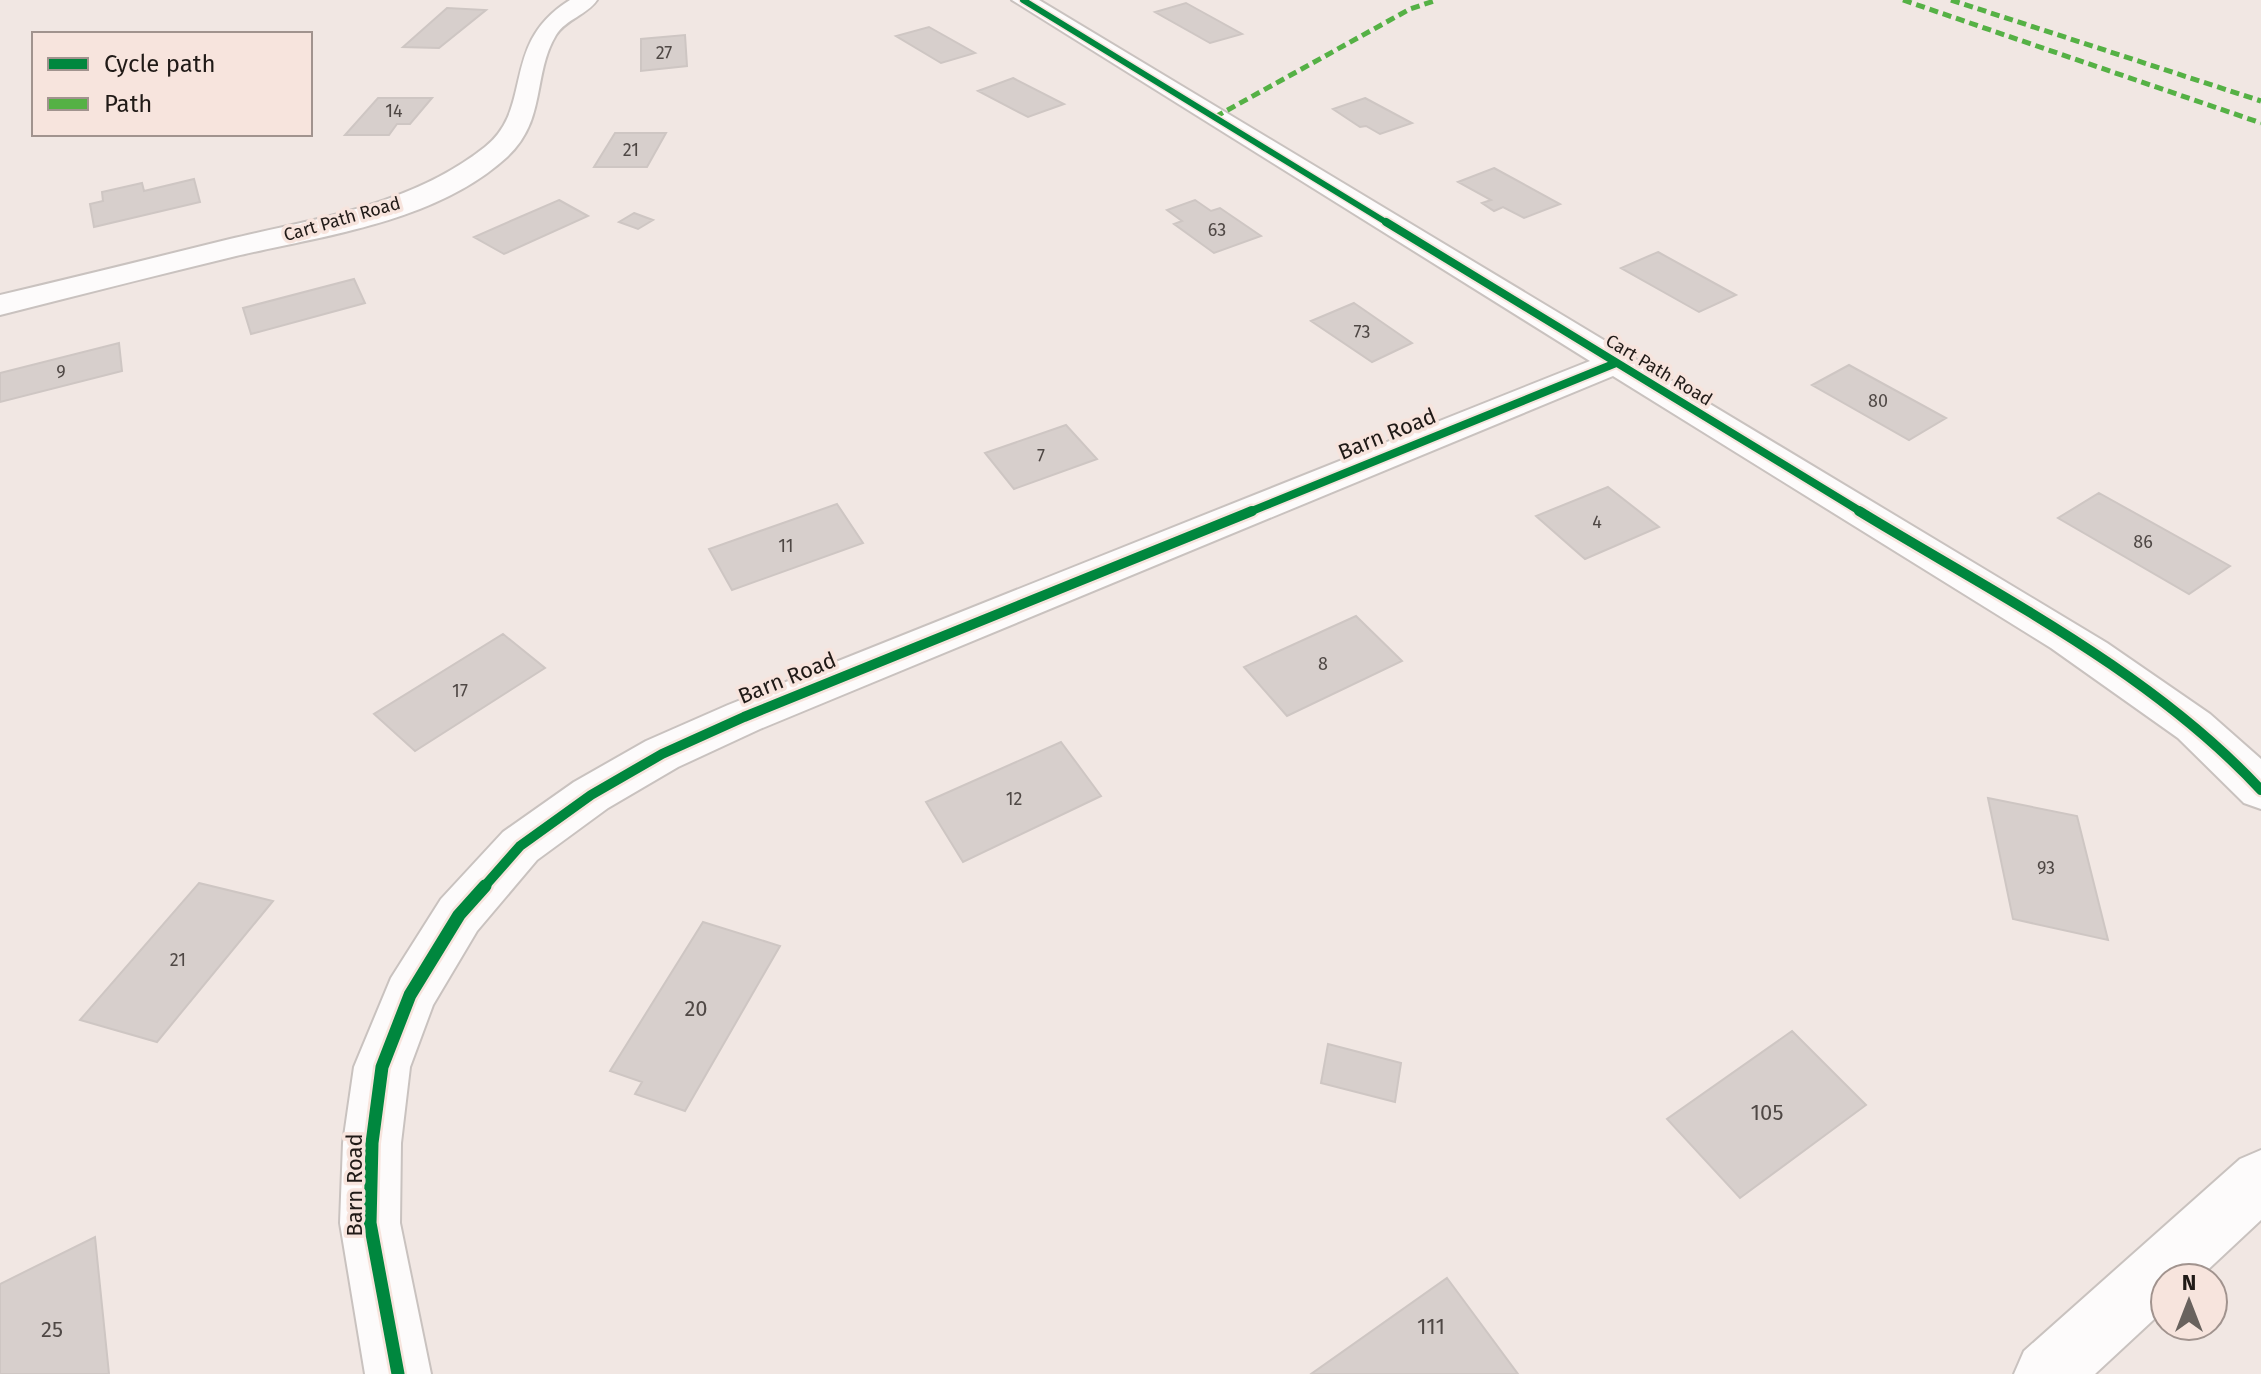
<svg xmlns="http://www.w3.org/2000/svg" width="2261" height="1374" font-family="'Fira Sans',sans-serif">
<rect width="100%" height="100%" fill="#f1e7e3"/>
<!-- building -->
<path fill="#d7cfcc" stroke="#cec6c3" stroke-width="2" d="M1186,3l56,31 -32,9 -55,-31z
M447,8l39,2 -47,38 -36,-1z
M929,27l46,26 -34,10 -45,-27z
M685,35l2,31 -46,5v-32z
M1013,78l51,26 -36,13 -50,-26z
M378,98h54l-22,26h-13l-8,11h-44z
M1365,98l47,25 -32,11 -14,-8 -6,1 -27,-18z
M615,133h51l-19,34h-53z
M1494,168l66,36 -36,14 -21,-11 -9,4 -12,-8 9,-3 -33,-18z
M194,179l6,23 -106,25 -4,-23 13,-3 -1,-9 40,-9 2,8z
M559,200l29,16 -84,38 -30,-17z
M1195,200l16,11 9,-3 41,28 -47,17 -40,-29 8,-3 -15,-11z
M634,213l19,7 -15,9 -19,-7z
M1658,252l78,43 -37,17 -78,-44z
M354,279l11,24 -114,31 -8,-26z
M1354,303l58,40 -40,19 -61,-41z
M119,343l3,28 -122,31v-29z
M1849,365l97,53 -37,22 -97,-55z
M1066,425l31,34 -83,30 -29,-36z
M1608,487l51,40 -74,32 -49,-43z
M2099,493l131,73 -41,28 -131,-76z
M837,504l26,39 -131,47 -23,-41z
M1356,616l46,45 -115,55 -43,-49z
M503,634l42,34 -130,83 -41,-37z
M1061,742l40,54 -138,66 -37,-60z
M1988,798l89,18 31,124 -95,-21z
M199,883l74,18 -116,141 -77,-22z
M703,922l77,24 -95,165 -50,-17 7,-12 -32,-11z
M1792,1031l74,74 -126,93 -73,-79z
M1328,1044l73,19 -6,39 -74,-19z
M95,1237l14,137h-109v-90z
M1447,1278l71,96h-207z"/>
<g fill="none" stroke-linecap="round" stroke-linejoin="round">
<!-- minor casing -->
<g stroke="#c9c2bf" stroke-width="4">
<path id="minor" d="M570,0h27c-10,15 -31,19 -41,35 -24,40 -9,85 -49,122 -71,65 -181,78 -271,99 -79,19 -157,39 -236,59v-20c77,-18 153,-37 230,-56 88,-21 182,-34 255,-92 50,-40 14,-103 85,-147z
M1012,0h27l1068,643 103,71 51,45v50l-17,-6 -66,-65 -127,-90 -438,-272 -853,353 -82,38 -70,41 -71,52 -60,71 -44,74 -23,62 -9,76 -1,80 31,151h-66l-25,-151 3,-80 11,-76 37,-89 50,-79 62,-67 71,-50 72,-41 82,-36 862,-344z
M2261,1150v70l-62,58h-34v31l-70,65h-81l10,-23 216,-192z"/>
</g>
<!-- minor -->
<use href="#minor" fill="#fdfbfb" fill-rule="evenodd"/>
<!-- quiet -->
<path stroke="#55b145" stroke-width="5" stroke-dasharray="9 5" stroke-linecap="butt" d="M1903,0l358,123
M1951,0l310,101
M1215,117l195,-108 27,-9"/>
<!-- cycleway-far3 casing -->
<g stroke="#f7e4dd" stroke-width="9">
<path id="cycleway-far3" d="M1023,0l366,224"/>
</g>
<!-- cycleway-far2 casing -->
<g stroke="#f7e4dd" stroke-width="12">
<path id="cycleway-far2" d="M1386,222l477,291
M1247,513l369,-150"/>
</g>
<!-- cycleway-far1 casing -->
<g stroke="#f7e4dd" stroke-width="15">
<path id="cycleway-far1" d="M1859,511c138,84 291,160 402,279
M483,888l37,-42 71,-51 71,-41 82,-37 508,-206"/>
</g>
<!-- cycleway casing -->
<g stroke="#f7e4dd" stroke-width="18">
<path id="cycleway" d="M398,1374l-28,-151 2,-80 10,-76 28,-72 49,-80 26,-29"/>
</g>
<!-- cycleway-far3 -->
<use href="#cycleway-far3" stroke="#00873e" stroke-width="6"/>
<!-- cycleway-far2 -->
<use href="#cycleway-far2" stroke="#00873e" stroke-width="8"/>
<!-- cycleway-far1 -->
<use href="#cycleway-far1" stroke="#00873e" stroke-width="10"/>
<!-- cycleway -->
<use href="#cycleway" stroke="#00873e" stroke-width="13"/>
</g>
<g text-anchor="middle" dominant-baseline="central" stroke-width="7" stroke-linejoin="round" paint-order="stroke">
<!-- number labels -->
<g font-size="18" fill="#4f4845">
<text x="664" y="53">27</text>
<text x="394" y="111">14</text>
<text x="631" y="150">21</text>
<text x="1217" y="230">63</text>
<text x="1362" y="332">73</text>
<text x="61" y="372">9</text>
<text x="1878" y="401">80</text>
<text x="1041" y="456">7</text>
<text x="1597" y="522">4</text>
<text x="2143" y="542">86</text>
<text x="786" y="546">11</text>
<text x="1323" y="664">8</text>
<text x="460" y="691">17</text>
<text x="1014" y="799">12</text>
<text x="2046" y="868">93</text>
<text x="178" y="960">21</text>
</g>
<!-- far-street labels -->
<g font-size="18" fill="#201a17" stroke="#f7e4dd">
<text transform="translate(342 219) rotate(-16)">Cart Path Road</text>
<text transform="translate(1659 370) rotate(31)">Cart Path Road</text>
</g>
<!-- street labels -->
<g font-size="22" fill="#201a17" stroke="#f7e4dd">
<text transform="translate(1387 434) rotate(-22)">Barn Road</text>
<text transform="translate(787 678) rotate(-22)">Barn Road</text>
<text transform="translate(354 1185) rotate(-90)">Barn Road</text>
</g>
<!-- near-number labels -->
<g font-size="22" fill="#4f4845">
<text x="696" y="1008">20</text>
<text x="1767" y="1112">105</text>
<text x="1431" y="1326">111</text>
<text x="52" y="1329">25</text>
</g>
</g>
<!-- legend -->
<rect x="32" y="32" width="280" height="104" fill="#f7e4dd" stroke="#a1938e" stroke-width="2"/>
<rect x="48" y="58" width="40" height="12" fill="#00873e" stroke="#a1938e" stroke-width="2"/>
<text x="104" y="72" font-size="24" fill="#201a17">Cycle path</text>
<rect x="48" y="98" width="40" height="12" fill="#55b145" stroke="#a1938e" stroke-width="2"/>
<text x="104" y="112" font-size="24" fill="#201a17">Path</text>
<!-- north arrow -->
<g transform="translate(2189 1302)"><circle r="38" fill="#f7e4dd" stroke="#a1938e" stroke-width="2"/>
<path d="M0-6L14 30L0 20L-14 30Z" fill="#69625e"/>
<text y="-12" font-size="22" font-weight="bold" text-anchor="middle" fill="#201a17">N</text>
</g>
</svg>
